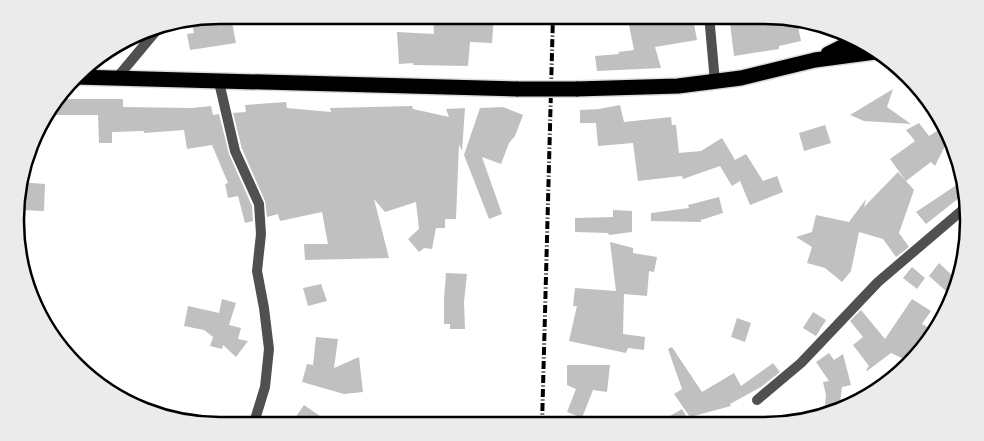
<svg xmlns="http://www.w3.org/2000/svg" width="984" height="441" font-family="'Exo 2',sans-serif">
<rect width="100%" height="100%" fill="#fff"/>
<!-- building -->
<path fill="#c0c0c0" d="M433,15h61l-2,28 -22,-1 -2,24 -55,-1v-2l-14,1 -2,-32 37,2z
M627,15h54v6l12,-2 4,21 -42,7 6,21 -64,3 -2,-15 24,-2 -1,-2 16,-2z
M729,15h35l8,2 2,8 23,-3 4,19 -22,5v3l-45,7z
M231,17l5,26 -46,7 -3,-16 7,-1 -2,-10z
M893,89l-6,18 24,17 -47,-3 -14,-6z
M58,99h65v8l69,1 19,-2 2,9 6,-1 10,40 23,52 1,15 -8,2 -7,-27 -10,2 -3,-14 3,-1 -16,-38 -25,4 -3,-19 -40,3v-2l-32,1v11h-13l-1,-28h-53z
M286,102l1,6 44,4 -1,-4 82,-2 1,3 36,8 -3,-8 19,-1 -3,43 -3,-7 -3,75h-11v9h-9l-4,21 -8,-1 -5,4 -11,-13 11,-10 -3,-27 -31,10 -11,-13 15,59 -84,2 -1,-16h24l-6,-32 -42,9 -2,-7 -11,3 -2,-16 -23,-52 -9,-36 13,-1 -1,-7z
M620,105l4,17 47,-5 1,8h4l3,28 22,-2 21,-13 13,22 11,-6 17,27 14,-5 6,16 -33,13 -10,-24 -8,5 -12,-20 -37,13 -1,-3 -44,5 -5,-38 -35,3 -2,-23h-16v-13l19,-1z
M503,107l20,8 -8,21 -6,7 -8,21 -19,-7 20,57 -13,5 -25,-64 16,-47z
M919,123l10,13 11,-7 5,2 4,7 -14,28 -4,-4 -25,19 -16,-22 25,-18 -9,-11z
M825,125l6,18 -27,8 -5,-18z
M898,172l16,18 -15,43 10,14 -13,10 -13,-18 -24,-7 -8,39 -9,11 -17,-14 -18,-5 5,-16 -16,-10 16,-5 4,-17 33,7 17,-23 -2,8z
M19,182l26,2 -1,27 -25,-1z
M961,182l3,12 -38,30 -10,-12z
M719,197l4,16 -22,7v2l-50,-1v-8l38,-5 -1,-3z
M613,210l19,1v21l-23,3 -1,-2 -33,-1v-14l38,-1z
M610,242l23,6v5l24,4 -3,15 -5,-1 -2,25 -23,-2 -1,40 22,3 -1,13 -16,-2 -2,5 -57,-12 8,-35h-4l2,-18 41,3z
M939,263l18,17 -2,12h-8l-18,-16z
M912,267l13,11 -8,11 -14,-11z
M446,273l21,1 -3,28 1,27h-15v-5h-6v-25z
M321,284l6,17 -19,5 -5,-18z
M222,299l14,4 -7,22 12,3 -3,11 10,2 -12,16 -13,-12 -1,4 -12,-3 3,-9 -9,-7 -20,-4 4,-20 31,7z
M912,299l19,12 -9,13 13,7 -8,14 -17,17 -19,-9 -24,18 -1,-1 3,-4 -16,-21 10,-8 -13,-16 11,-11 24,29z
M813,312l13,8 -10,16 -13,-8z
M737,318l14,5 -6,19 -14,-5z
M316,337l22,2 -4,29 25,-11 4,35 -19,2 -42,-12 5,-18 6,1z
M672,347l30,45 32,-19 7,13 32,-23 7,9 -19,15 -31,17 1,2 -41,11 -16,-23 8,-5 -14,-40z
M829,353l5,7 9,-6 8,31 -9,2 -3,24 -15,4 2,-20 -3,-13 6,-1 -13,-19z
M567,365h43l-3,27 -14,-2 -11,28 -15,-6 9,-23 -9,-4z
M304,405l16,11 -7,10h-7l-11,-8z
M682,409l9,16h-37z"/>
<g fill="none" stroke-linecap="round" stroke-linejoin="round">
<!-- highway casing -->
<g stroke="#dbdbdb" stroke-width="18">
<path id="highway" d="M828,54l28,-14
M76,77l442,12
M576,89l102,-3 63,-8 74,-18 60,-8"/>
</g>
<!-- street -->
<path stroke="#505050" stroke-width="10" d="M709,15l6,67
M116,79l45,-54
M219,82l16,69 24,53 2,30 -4,37 7,37 5,41 -4,38 -12,39
M757,400l44,-37 77,-81 88,-75"/>
<!-- highway -->
<use href="#highway" stroke="#000" stroke-width="15"/>
<!-- rail -->
<path stroke="#000" stroke-width="4" stroke-dasharray="8 2.5 1 2.5" stroke-linecap="butt" d="M542,425l11,-410"/>
<!-- highway-bridge casing -->
<g stroke="#dbdbdb" stroke-width="18" stroke-linecap="butt">
<path id="highway-bridge" d="M518,89h58"/>
</g>
<!-- highway-bridge -->
<use href="#highway-bridge" stroke="#000" stroke-width="15"/>
</g>
<!-- crop -->
<path d="M0 0H984V441H0ZM220 24H764A196 196 0 0 1 960 220V221A196 196 0 0 1 764 417H220A196 196 0 0 1 24 221V220A196 196 0 0 1 220 24Z" fill="#ebebeb" fill-rule="evenodd"/>
<path fill="none" stroke="#000" stroke-width="2.5" d="M220 24H764A196 196 0 0 1 960 220V221A196 196 0 0 1 764 417H220A196 196 0 0 1 24 221V220A196 196 0 0 1 220 24Z"/>
</svg>
